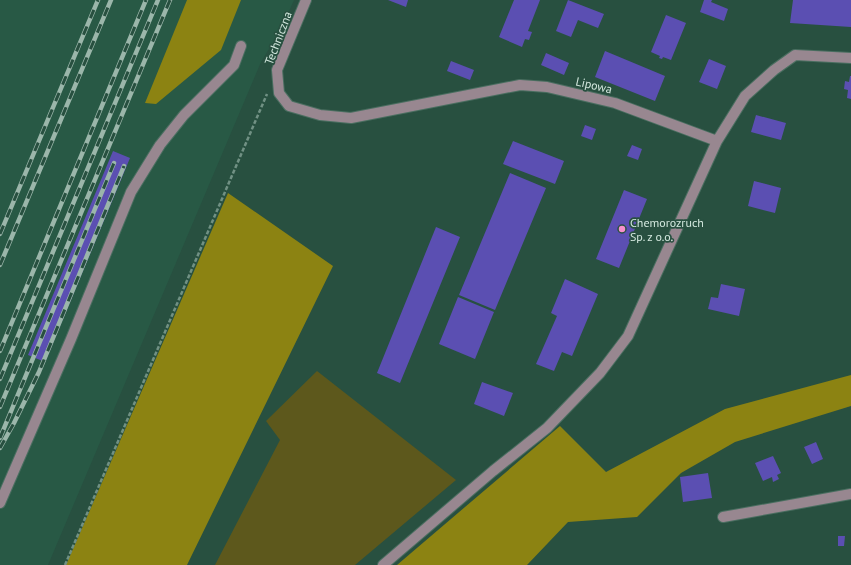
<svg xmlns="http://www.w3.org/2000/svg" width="851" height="565" font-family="'PT Sans',sans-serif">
<rect width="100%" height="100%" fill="#285040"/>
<!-- built -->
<path fill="#285945" d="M0,0h294l-13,29 -20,33 -213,503h-48z"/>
<!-- green -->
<path fill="#5d581c" d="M317,371l139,109 -101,85h-140l65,-125 -14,-19z"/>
<!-- forest -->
<path fill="#8c8312" d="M187,0h54l-20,50 -65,54 -11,-1z
M228,193l105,73 -146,299h-121z
M851,375v31l-116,36 -54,31 -44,44 -69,5 -41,43h-130l163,-139 46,46 119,-63z"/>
<!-- building -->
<path fill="#5b4fb2" d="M388,0h20l-2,7z
M514,0h26l-12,31 4,1 -3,8 -4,-1 -3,8 -23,-10z
M568,0l36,14 -6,14 -20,-8 -7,17 -15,-6z
M704,0h8l-1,2 17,7 -4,12 -24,-9z
M793,0h58v27l-61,-4z
M666,15l20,8 -15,37 -8,-3 -1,2 -3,-1 1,-2 -9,-4z
M605,51l60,25 -10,25 -60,-24z
M546,53l23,10 -5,12 -23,-10z
M709,59l17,7 -9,23 -18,-7z
M451,61l23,9 -4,10 -23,-9z
M850,76h1v23l-4,-1 1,-8 -4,-1 1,-8 4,1z
M756,115l30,8 -5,17 -30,-8z
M585,125l11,4 -4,11 -11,-4z
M513,141l51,20 -9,23 -52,-20z
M632,145l10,4 -4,11 -11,-4z
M113,151l17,7 -85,204 -17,-7z
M510,173l36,15 -51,122 -36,-15z
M754,181l27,7 -6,25 -27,-7z
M624,190l23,9 -28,69 -23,-9z
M436,227l24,10 -60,146 -23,-10z
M565,279l33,15 -26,62 -10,-4 -8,19 -18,-7 21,-48 -6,-3z
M721,284l24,5 -6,27 -31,-7 3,-12 7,1z
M458,297l36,15 -19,47 -36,-15z
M482,382l31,11 -9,23 -30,-12z
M816,442l7,17 -11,5 -8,-17z
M773,456l8,17 -4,2 2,4 -6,3 -1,-5 -9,4 -8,-18z
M708,473l4,25 -29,4 -3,-25z
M838,536h7l-1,10h-6z"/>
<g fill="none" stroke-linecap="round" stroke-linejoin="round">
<!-- minor casing -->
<g stroke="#4a6e60" stroke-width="12">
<path id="minor" d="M306,0l-29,70 2,23 10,13 31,9 31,3 169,-33 27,2 68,16 102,38 28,-45 29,-26 21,-15 56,3
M0,503l71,-164 60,-147 29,-47 24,-30 50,-50 7,-19
M723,517l128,-23
M383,565l110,-94 54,-43 53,-55 28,-37 89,-195"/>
</g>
<!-- path -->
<path stroke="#719184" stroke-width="2.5" stroke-dasharray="4 2" stroke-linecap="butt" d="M65,565l202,-471"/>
<!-- minor -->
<use href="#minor" stroke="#988790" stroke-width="10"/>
<!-- rail casing -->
<g stroke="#9bb6aa" stroke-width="4.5">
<path id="rail" d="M0,234l98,-234
M0,265l111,-265
M0,351l146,-351
M0,379l158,-379
M0,407l170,-407
M0,438l114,-275
M0,448l14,-25 25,-51 85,-206"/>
</g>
<!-- rail -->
<use href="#rail" stroke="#285040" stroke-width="3" stroke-dasharray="9" stroke-linecap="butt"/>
</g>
<!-- markers -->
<circle fill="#f790cd" stroke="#285040" stroke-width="1.5" cx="622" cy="229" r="4"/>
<g text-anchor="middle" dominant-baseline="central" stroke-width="3.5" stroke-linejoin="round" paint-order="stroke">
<!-- street labels -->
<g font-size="12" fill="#d3e8de" stroke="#285040">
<text transform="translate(278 38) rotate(-69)">Techniczna</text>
<text transform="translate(594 85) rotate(13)">Lipowa</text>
</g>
<!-- poi labels -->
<g font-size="12" fill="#d3e8de" stroke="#285040" text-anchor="start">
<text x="630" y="222">Chemorozruch<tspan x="630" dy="14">Sp. z o.o.</tspan></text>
</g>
</g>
</svg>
